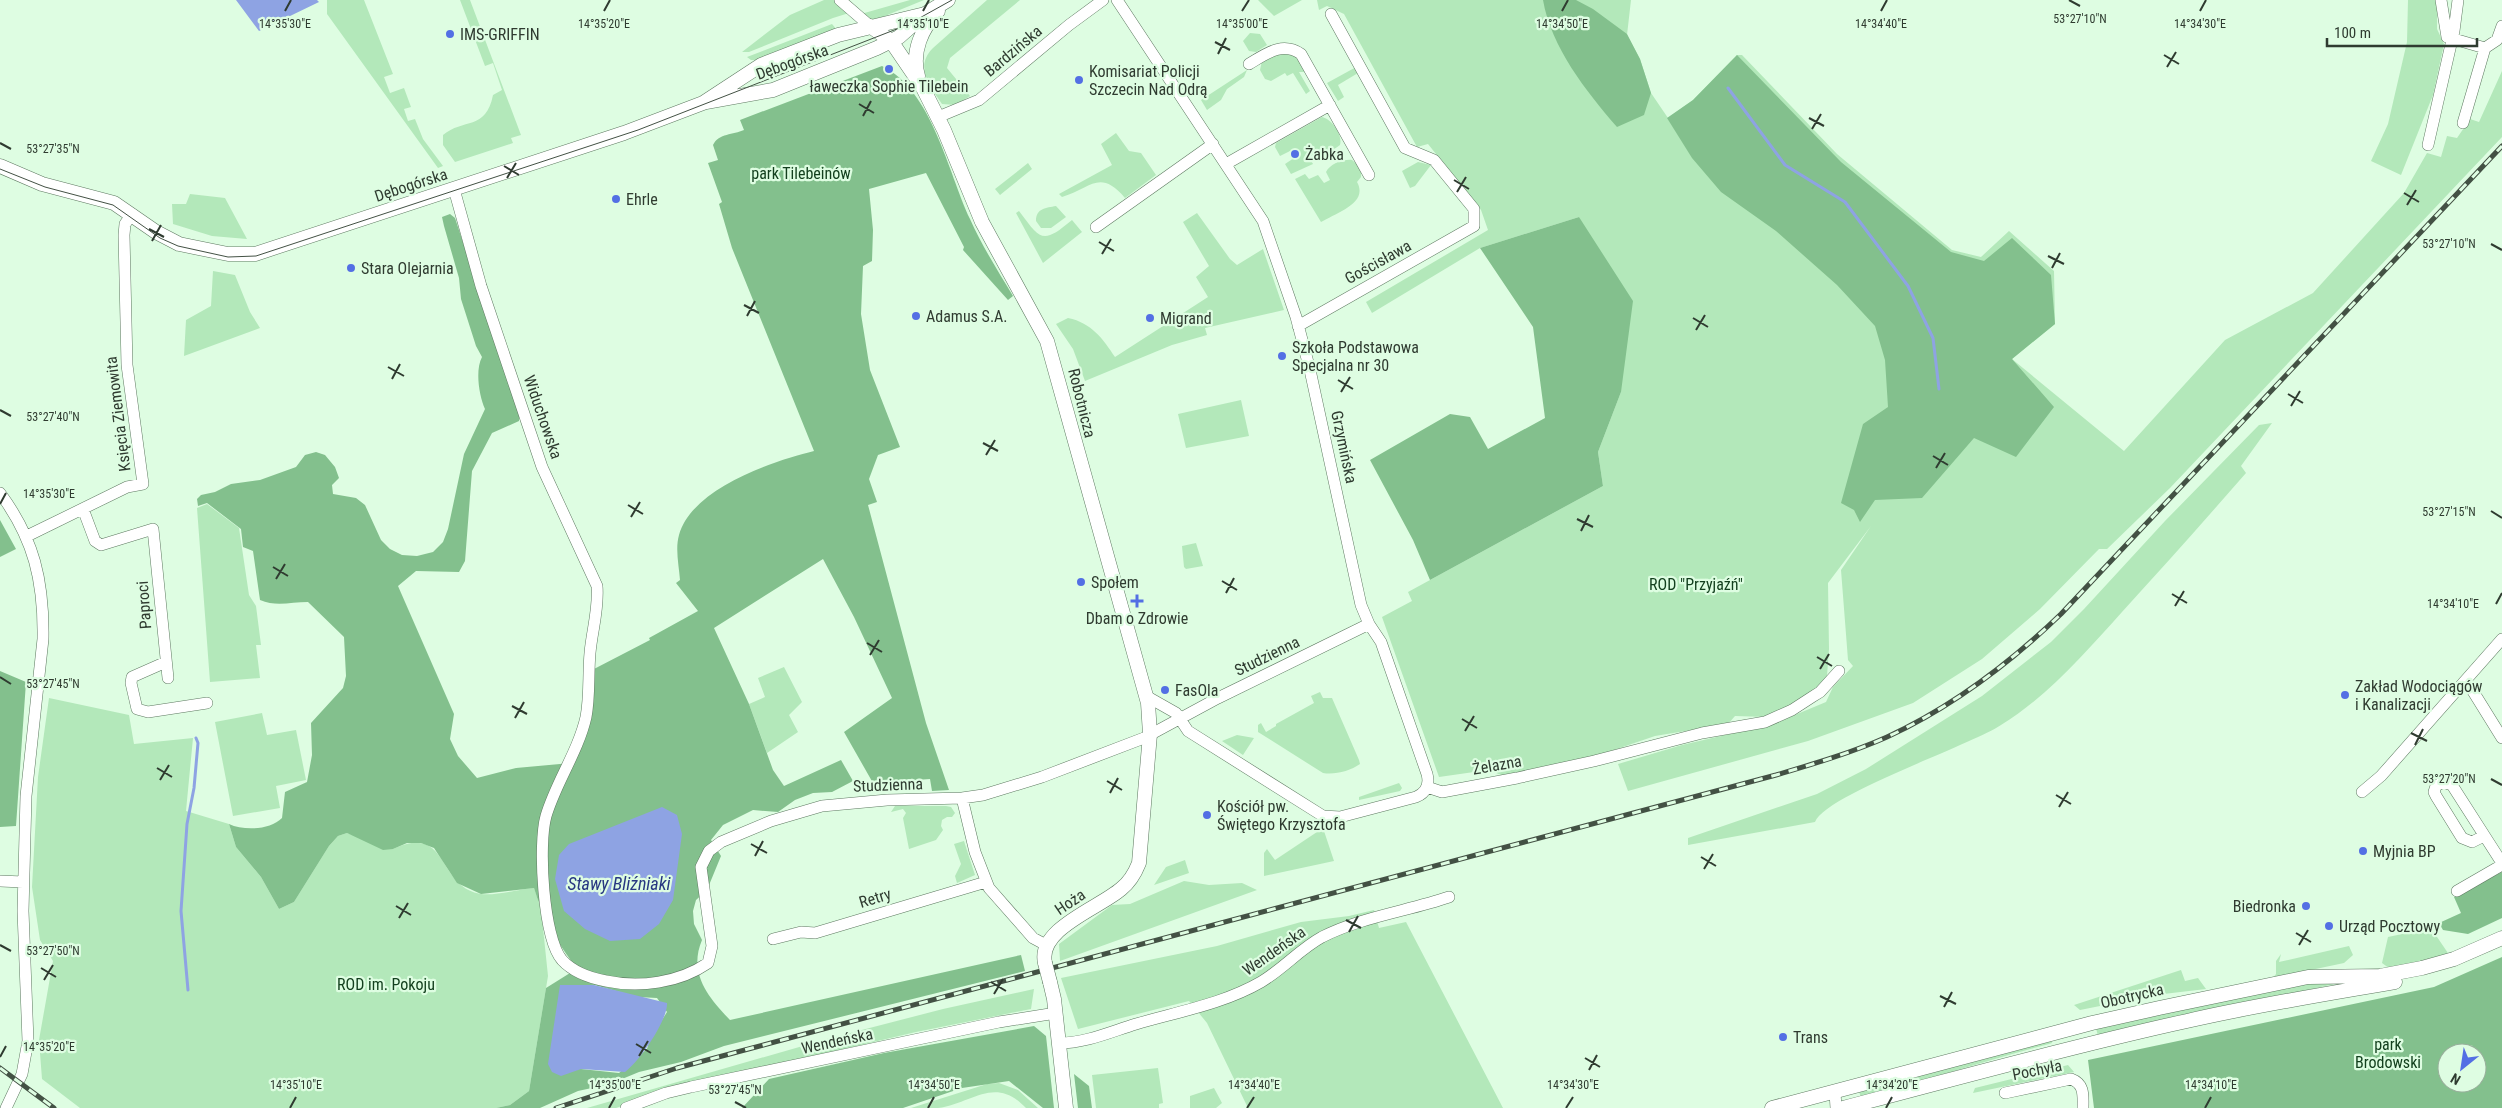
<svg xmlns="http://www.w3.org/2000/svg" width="2502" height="1108" font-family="'Roboto Condensed',sans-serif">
<rect width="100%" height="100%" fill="#defde2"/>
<!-- green -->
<path fill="#b3e8ba" d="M327,0h37l29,74 -9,3 6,16 14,-5 7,19 -7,2 4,12 7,-2 8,20 20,27 -5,2 -111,-154z
M460,0h10l51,135 -10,3 2,5 -58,19 -12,-17v-10c20,-17 43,-4 50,-40l9,-5 -9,-27 -8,3z
M824,0h13l12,13 -16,5 -84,34h-7l48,-37z
M910,0h14l-44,18 -8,1 -11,-5z
M987,0h33l-70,58 -3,10 23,28 -14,9 -14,-1c-12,-18 -28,-37 -9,-56z
M1258,0h44l-28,16z
M1317,0h314l-4,35 13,24 11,34 17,25 25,-18 44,-45h5l95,99 115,96 29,7 28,-26 45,40 1,53 -43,35 112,92 101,-111 88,-47 91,-100 23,-40 14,4 6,-21 10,2 13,-19 9,3 23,-51v66l-332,351 -63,61h-8l-59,60 -58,50 -69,44 -105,38 -180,50 -10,-27 64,-19 91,-21 53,-22 7,-15 20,-21 -5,-6 -7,-90 30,-44 -43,57 1,66 -2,27 -9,13 -37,23 -15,5 -31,-1 -7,8 -73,12 -50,17 -101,23 -16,-6 -49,7 -57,-160 30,-16 -4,-9 195,-106 -5,-34 23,-60 -42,-175 -99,31 -108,65 -6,-11 122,-72 -7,-20 -53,-66 -11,3 -73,-133 -17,-8 -8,4z
M2408,0h29v29l7,15 -11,51 -32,80 -30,-14 17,-37 19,-82z
M832,24l5,6 -78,30h-8l-4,-3z
M1250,33l10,1 7,11 -11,7 -7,-1 -6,-10z
M1278,53l16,2 14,17h-9l11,19 -4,3 -13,-21 -6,3 -2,-3 -14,8 -6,-2 -5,-9 2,-9z
M1358,66v7l-20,12 6,12 -6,4 -11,-18z
M1247,70l-3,7 -17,12 -6,11 -14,10 -6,-10z
M1322,117c10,2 21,18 18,28l-21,15 -3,-7 -7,4 4,7 -22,10 -6,-10 9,-6 -4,-7 -10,5 -5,-9 1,-4z
M1116,133l13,18 12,2 15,22 -31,23c-26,-30 -34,-9 -63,-1l-3,-3 53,-29 -11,-21z
M1352,160l9,8v9l-4,5c12,21 -21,31 -36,40l-26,-43 10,-5 4,5 9,-4 6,8 6,-3 -4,-8c4,-8 17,-13 26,-12z
M1418,162l13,3 -16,21 -5,2 -8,-17z
M1028,163l4,6 -32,26 -5,-6z
M190,194l35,4 22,41 -35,-3 -39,-12 -1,-20h14z
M1056,206l10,11 -15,11h-10l-5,-7c0,-13 10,-13 20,-15z
M1019,211c22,29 23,34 53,9l10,12 -39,31 -27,-50z
M1197,213l33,46 7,6 26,-16 21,61 -79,18 2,7 -35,10 -87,36 -12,-32 -17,-25 12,-6c24,5 35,21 47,39l93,-60 -12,-20 13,-11 -26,-44z
M213,271l22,4 15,37 10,16 -76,28 2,-36 25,-14z
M1241,400l8,36 -63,12 -8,-34z
M2272,423l-31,43 5,7c-41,47 -82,93 -124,139 -37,41 -74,84 -121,113 -32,21 -176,70 -186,97l-127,23v-7l129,-44 49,-25 116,-73 69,-54 33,-33 81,-88 94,-96z
M207,504l32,24 10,67 7,11 5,39h-5l4,33 -50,4 -13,-174z
M1196,543l7,23 -17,3 -2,-2 -2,-21z
M784,667l18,35 -13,13 9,17 -31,21 -18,-49 16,-7 -7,-19z
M1320,692l3,6h9l27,62 1,4c-10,7 -25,11 -37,9l-65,-41v-7l3,-2 5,9 10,-6v-2l38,-21 -3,-7z
M49,698l80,17 5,29 59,-6 -7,73 43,13 7,23 25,30 18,32 15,-7 35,-56 9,-10 9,-3 46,16c57,-26 43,38 88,45 14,2 39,-5 53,-6l7,21 7,67 -19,115 -19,14 -14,3h-416l-38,-29 -3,-39 14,-79 -13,-21 -8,-53 6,-110z
M262,713l5,22 29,-5 10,50 -30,6 4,22 -47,8 -18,-94z
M1237,735l17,3 -11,17 -21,-14z
M1399,783l3,5 -2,3 -41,9v-3z
M895,806h51l5,1 4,6 -3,4h-5l-5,3 -1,6 2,4 -7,10 -27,9 -6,-31 3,-5 -3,-4 -12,3z
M1323,828l11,33 -70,15v-23l3,-4 8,11z
M964,841l11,34 -18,8 -2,-7 6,-12 -7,-20z
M1185,860l4,13 -35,12 12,-18z
M1184,881l25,4 33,-2 15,7 -197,71 -1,-17 53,-39 18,-1z
M1374,910l5,18 27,-6 97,186h-255l-41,-85 -18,-22 -111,28 -17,-51 156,-32 84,-24 48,-6z
M2421,930l14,4 15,22 -57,15 -11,-8 6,-26z
M2349,946l4,9 -9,8 -71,15 3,-4v-13l5,-7 -2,8z
M2181,970l4,11 13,-3 8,11 -51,6 -75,15 -6,-5z
M2301,983h38l-241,53 -2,-8z
M1034,989l-3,20 -115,23 -250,59 -50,17h-29l240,-69 116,-30z
M2051,1040l1,3 -3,1c-63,16 -125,37 -188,54l-2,-7z
M2068,1065l6,7 -101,21 2,-5z
M1158,1068l5,35 -4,1v4h-63l-4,-33z
M999,1083l19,7 20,18h-12c-31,-33 -53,-5 -88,0 -8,0 -18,0 -27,0l76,-24z
M1214,1088l8,15 -6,5h-26v-12z"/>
<!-- forest -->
<path fill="#83c08d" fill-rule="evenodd" d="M1543,0h33l17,9 34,25 13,25 11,34 -7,22 -27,12c-31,-36 -66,-80 -74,-127z
M1737,55l104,107 110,90 33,9 28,-23 39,37 4,49 -43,35 42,48 -38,50 -42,-19 -52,60 -47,2 -15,22 -6,-12 -13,-7 22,-79 25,-17 -3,-47 -10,-34 -38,-41 -61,-54 -55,-39 -29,-34 -25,-40 26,-18z
M882,66c50,24 66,106 88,153 12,27 28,52 43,77l-5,4 -45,-50 1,-3 -38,-74 -57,16 4,41 -1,31 -9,5 -2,48 9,56 30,77 -22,8 -9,24 8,23 -9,3 58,218 23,67 -17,1 -2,-12 -57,4 -29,-51 48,-34 -38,-81 -31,-58 -109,69 35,76 24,66 11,16 57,-26 12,21 -21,11 -19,1 -18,7 -17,12 -25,-2 -30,15 -12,15 10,16 -14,34 -11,10 -3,11 1,13 8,16c-14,33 6,57 28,80l291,-65 4,16 -301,75 -43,16 -42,10 -29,12 -32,7 -38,17h-44l14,-3 19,-14 17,-103 24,-15 2,-11c-17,-23 -30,-47 -38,-74l-53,6 -24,-11 -23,-35 -13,-5h-14l-14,6 -10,1 -36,-17 -9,3 -9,10 -35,56 -15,7 -18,-32 -25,-30 -7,-23c15,7 41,6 53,-6l3,-26 22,-10 5,-27 -1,-32 32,-35 3,-12 -2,-39 -36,-35c-17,0 -32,5 -48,-2l-7,-49 -10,-4 -2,-18 -34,-26 -9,3 -1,-7 4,-4 14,-3 16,-8 29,-4 36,-13 9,-12 11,-3 9,3 10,12 4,11 -7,7 1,9 23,4 9,7 16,35 9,9 12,6 15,1 16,-4 10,-10 5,-13 16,-75 21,-45c-6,-13 -10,-39 -3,-52l-6,-11 -15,-47 -2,-21 -15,-52 -2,-9 8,-3 5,4 64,196v7l-27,12 -20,38 -7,90 -6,11 -43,-1 -18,15 56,128 -4,25 8,17 19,22 39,-10 55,-5 23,-94 56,-29 -1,-2 49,-27 -22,-28 4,-3c-1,-14 -5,-31 -1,-45 13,-47 94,-74 135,-84l-82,-203 -13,-44 3,-2 -14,-39 10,-3 -5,-15c6,-12 20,-10 31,-15l-4,-10zM594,985l44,12 19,1 10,14 -17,27 -3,10 -28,24 -38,-4z
M1579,217l54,84 -12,91 -23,60 5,34 -173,94 -17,-40 -43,-80 80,-46 20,3 18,32 57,-31 -12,-91 -53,-79z
M0,520l16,29 -16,8z
M0,671l26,11 -10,144 -16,1z
M2502,872v46l-34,16 -25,-4 -4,-7 22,-10 -7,-16z
M2502,957v151h-408l-6,-48 346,-73zM2447,1053h30v30h-30z
M1034,1026l12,10 8,72h-11l-34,-27 -47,7 -59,20h-161l27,-29 115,-26z
M1074,1074l15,12 3,22h-14z"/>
<!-- water -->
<path fill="#8ea3e3" d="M236,0h81l2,2 -60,29z
M662,807l15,8 5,19 -9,66 -14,24 -19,15 -30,2 -25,-12 -21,-18 -9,-32 4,-24 10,-11z
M560,985h34l73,18c1,17 -28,59 -42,69l-44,-3 -20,7 -9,-4 -4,-8z"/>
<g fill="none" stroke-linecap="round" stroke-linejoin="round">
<!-- stream -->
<path stroke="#8ea3e3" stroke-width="3" d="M1728,88l57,77 60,37 63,84 25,52 6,51
M188,990l-7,-79 6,-87 7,-36 4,-45 -2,-5"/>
<!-- minor casing -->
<g stroke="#5e7961" stroke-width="12">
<path id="minor" d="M840,0l30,26
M1117,0l146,221 33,96 14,53 51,235 8,19 12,18 46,132c3,11 -1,19 -11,23l-76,20 -17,-1 -135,-85 -12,-18 -30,-17
M2441,0l6,37 38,11
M1249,64c17,-10 33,-23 52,-10l68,121
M938,117l41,-17 90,-75 34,-25
M2463,123l22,-75 12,-8 5,-14
M2428,145l26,-114 4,-31
M1226,164l104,-59
M454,189l27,97 61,181 55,119c2,23 -5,44 -7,67 -2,22 0,43 -4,64 -8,35 -30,65 -40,99 -8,28 -3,122 16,144 11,12 28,18 44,21 33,7 73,2 102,-18l4,-17 -11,-79 8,-16 12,-9 50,-21 51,-15 65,-6 75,-2 21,-3 59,-18 102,-39 74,-40 151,-74
M1096,227l117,-83
M1298,326l176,-100v-17l-40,-49 -29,-12 -74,-134
M0,493c34,46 44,88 43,146l-17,157 -3,115 5,130 -6,33 -16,34
M83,509l12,32 6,4 52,-16 15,149
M27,536l100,-49 16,-3 -16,-119 -3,-130 1,-11 7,-10
M166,662l-34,15 -1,6 6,26 11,3 59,-9
M2466,680l36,58
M1427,787l15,5 75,-14 77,-17 108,-28 63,-11 27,-12 20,-13 8,-5 19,-21
M2362,792l19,-16 121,-137
M962,798l13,54 14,36 44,50 13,7
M2484,836l-12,6 -10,-4 -26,-42 -2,-4 2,-6 7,-4 9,3 50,78
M0,881l23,1
M2457,891l45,-26
M773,939l28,-7 14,1 171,-51
M1059,1043c27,0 51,-11 77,-19 41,-12 87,-20 125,-42 22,-13 39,-33 61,-45 39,-20 86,-26 127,-40
M1835,1092l1,16
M2005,1093l66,-14c14,5 12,17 12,29
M626,1108l40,-15 25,-6 308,-65 57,-9"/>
</g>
<!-- tertiary casing -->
<g stroke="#5e7961" stroke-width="15">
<path id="tertiary" d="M870,26l21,15 32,47 21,42 38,92 65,119 101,362 2,31 -11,129c-4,10 -9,19 -18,26 -22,19 -84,40 -76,74
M918,76c-7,-24 4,-48 20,-65
M706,102l67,-12 104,-42 22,-11 26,-23 23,-14
M0,166l42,18 72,19 42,29 23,12 49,10h27l369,-121 79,-30 58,-38 77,-30 87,-21
M1050,982l4,17 12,109
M1772,1108l320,-85 67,-15 149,-31 72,-1 42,-8 32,-9 48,-21
M1843,1108c115,-30 229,-62 344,-87 69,-16 139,-27 208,-39"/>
</g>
<!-- minor -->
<use href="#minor" stroke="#fff" stroke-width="11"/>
<!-- tertiary -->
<use href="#tertiary" stroke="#fff" stroke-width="14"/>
<!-- tram -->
<path stroke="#435144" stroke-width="1" d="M0,169l45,18 68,18 47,33 18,8 50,11 28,-1 382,-126 269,-105 45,-25"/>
<!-- rail casing -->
<g stroke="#435144" stroke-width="5">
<path id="rail" d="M0,1068l54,40
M556,1108l121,-40 1099,-293c37,-11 75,-22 111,-38 65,-30 123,-74 174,-123l441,-468"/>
</g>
<!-- rail -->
<use href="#rail" stroke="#defde2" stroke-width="3" stroke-dasharray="9" stroke-linecap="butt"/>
<!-- tertiary-bridge casing -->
<g stroke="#5e7961" stroke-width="15" stroke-linecap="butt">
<path id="tertiary-bridge" d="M1045,963l5,19"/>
</g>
<!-- tertiary-bridge -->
<use href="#tertiary-bridge" stroke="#fff" stroke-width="14"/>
</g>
<!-- ticks -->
<path fill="none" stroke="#2f3b30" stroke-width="2" d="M2069,0l11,6M285,11l6,-11M604,11l6,-11M923,11l6,-11M1242,11l7,-11M1562,11l6,-11M1881,11l6,-11M2200,11l6,-11M1215,42l15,8M1218,54l8,-16M2164,55l15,9M2167,67l9,-15M859,104l15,9M863,116l8,-15M1809,118l15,8M1812,129l9,-15M0,143l11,6M504,166l15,9M507,178l9,-15M1454,180l15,9M1457,192l9,-15M2404,193l15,9M2407,205l9,-15M149,229l15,8M152,241l9,-16M1099,242l15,9M2491,244l11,6M1102,254l9,-15M2048,256l16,8M2052,268l8,-15M744,305l15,8M747,316l8,-15M1693,318l15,9M1696,330l9,-15M388,367l16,9M392,379l8,-15M1338,380l15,9M1341,392l9,-15M2288,394l15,9M2291,406l9,-15M0,410l11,6M983,443l15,8M986,455l9,-15M1933,456l15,9M1936,468l9,-15M0,504l6,-11M628,505l15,9M2491,511l11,7M631,517l9,-15M1577,519l16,8M1581,531l8,-16M273,567l15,9M276,579l9,-15M1222,581l15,9M1226,593l8,-15M2172,594l15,9M2496,604l6,-11M2175,606l9,-15M867,643l15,9M870,655l9,-15M1817,657l15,9M1820,669l9,-15M0,677l11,7M512,706l15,8M515,718l9,-16M1462,719l15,9M1465,731l9,-15M2411,733l16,8M2415,745l8,-16M157,768l15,9M2491,779l11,6M160,780l9,-15M1107,781l15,9M1110,793l8,-15M2056,795l15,9M2059,807l9,-15M751,844l16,9M755,856l8,-15M1701,857l15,9M1704,869l9,-15M396,906l15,9M399,918l9,-15M1346,920l15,8M1349,932l9,-16M2296,933l15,9M0,945l11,6M2299,945l9,-15M41,968l15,9M44,980l9,-15M991,982l15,9M994,994l9,-15M1940,996l16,8M1944,1007l8,-15M636,1044l15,9M639,1056l9,-15M0,1057l6,-11M1585,1058l15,9M1589,1070l8,-15M735,1102l11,6M290,1108l6,-11M609,1108l6,-11M928,1108l6,-11M1247,1108l7,-11M1566,1108l7,-11M1886,1108l6,-11M2205,1108l6,-11"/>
<!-- markers -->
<g fill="#536fe4" stroke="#defde2" stroke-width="2">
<circle cx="450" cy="34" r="5"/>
<circle cx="889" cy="69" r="5"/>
<circle cx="1079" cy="80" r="5"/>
<circle cx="1295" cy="154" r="5"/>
<circle cx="616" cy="199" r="5"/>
<circle cx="351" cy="268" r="5"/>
<circle cx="916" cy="316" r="5"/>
<circle cx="1150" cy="318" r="5"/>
<circle cx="1282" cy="356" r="5"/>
<circle cx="1081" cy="582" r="5"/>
<path d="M1134.5 593.5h5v5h5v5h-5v5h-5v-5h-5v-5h5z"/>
<circle cx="1165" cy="690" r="5"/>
<circle cx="2345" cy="695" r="5"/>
<circle cx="1207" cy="815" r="5"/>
<circle cx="2363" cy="851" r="5"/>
<circle cx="2306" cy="906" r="5"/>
<circle cx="2329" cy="926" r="5"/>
<circle cx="1783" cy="1037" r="5"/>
</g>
<g text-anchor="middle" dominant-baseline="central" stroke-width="4.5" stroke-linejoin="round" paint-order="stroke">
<!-- poi labels -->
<g font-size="16" fill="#2f3b30" stroke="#defde2" text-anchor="start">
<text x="460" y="34">IMS-GRIFFIN</text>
<text x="1089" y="71">Komisariat Policji<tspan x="1089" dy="18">Szczecin Nad Odrą</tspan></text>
<text x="889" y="86" text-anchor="middle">ławeczka Sophie Tilebein</text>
<text x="1305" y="154">Żabka</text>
<text x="626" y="199">Ehrle</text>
<text x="361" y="268">Stara Olejarnia</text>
<text x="926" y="316">Adamus S.A.</text>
<text x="1160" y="318">Migrand</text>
<text x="1292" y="347">Szkoła Podstawowa<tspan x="1292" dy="18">Specjalna nr 30</tspan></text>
<text x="1091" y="582">Społem</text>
<text x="1137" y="618" text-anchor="middle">Dbam o Zdrowie</text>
<text x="2355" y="686">Zakład Wodociągów<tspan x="2355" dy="18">i Kanalizacji</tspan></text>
<text x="1175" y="690">FasOla</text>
<text x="1217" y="806">Kościół pw.<tspan x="1217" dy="18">Świętego Krzysztofa</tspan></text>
<text x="2373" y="851">Myjnia BP</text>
<text x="2296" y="906" text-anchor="end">Biedronka</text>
<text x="2339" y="926">Urząd Pocztowy</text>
<text x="1793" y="1037">Trans</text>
</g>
<!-- street labels -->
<g font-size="16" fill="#2f3b30" stroke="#defde2">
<text transform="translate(1013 51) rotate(-40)">Bardzińska</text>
<text transform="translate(792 62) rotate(-20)">Dębogórska</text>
<text transform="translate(411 185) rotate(-18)">Dębogórska</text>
<text transform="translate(1378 262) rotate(-29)">Gościsława</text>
<text transform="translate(1082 403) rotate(76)">Robotnicza</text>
<text transform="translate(118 414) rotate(-97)">Księcia Ziemowita</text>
<text transform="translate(543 417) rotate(71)">Widuchowska</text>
<text transform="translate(1344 447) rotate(78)">Grzymińska</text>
<text transform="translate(144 605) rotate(-94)">Paproci</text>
<text transform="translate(1267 656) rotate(-26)">Studzienna</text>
<text transform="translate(1497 765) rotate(-10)">Żelazna</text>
<text transform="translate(888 785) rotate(-2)">Studzienna</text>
<text transform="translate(875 898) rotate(-17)">Retry</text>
<text transform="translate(1070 902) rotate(-34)">Hoża</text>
<text transform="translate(1274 951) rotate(-35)">Wendeńska</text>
<text transform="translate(2132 996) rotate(-13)">Obotrycka</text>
<text transform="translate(837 1041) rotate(-12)">Wendeńska</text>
<text transform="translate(2037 1070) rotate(-11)">Pochyła</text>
</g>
<!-- park labels -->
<g font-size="16" fill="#13401e" stroke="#defde2">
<text x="801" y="173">park Tilebeinów</text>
<text x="1696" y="584">ROD "Przyjaźń"</text>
<text x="386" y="984">ROD im. Pokoju</text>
<text x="2388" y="1044">park<tspan x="2388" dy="18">Brodowski</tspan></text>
</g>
<!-- water labels -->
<g font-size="18" font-style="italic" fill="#273781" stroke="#defde2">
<text x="619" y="883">Stawy Bliźniaki</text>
</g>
</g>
<g font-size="12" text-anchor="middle" fill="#2f3b30" stroke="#defde2" stroke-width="4.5" stroke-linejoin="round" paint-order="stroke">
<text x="2080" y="23">53°27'10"N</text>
<text x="604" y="28">14°35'20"E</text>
<text x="923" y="28">14°35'10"E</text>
<text x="1242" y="28">14°35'00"E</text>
<text x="1562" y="28">14°34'50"E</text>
<text x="1881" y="28">14°34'40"E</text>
<text x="2200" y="28">14°34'30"E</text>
<text x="285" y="28">14°35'30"E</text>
<text x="53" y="153">53°27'35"N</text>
<text x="2449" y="248">53°27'10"N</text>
<text x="53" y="421">53°27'40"N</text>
<text x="49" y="498">14°35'30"E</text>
<text x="2449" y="516">53°27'15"N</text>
<text x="2453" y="608">14°34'10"E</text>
<text x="53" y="688">53°27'45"N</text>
<text x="2449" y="783">53°27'20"N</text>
<text x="53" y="955">53°27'50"N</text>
<text x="49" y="1051">14°35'20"E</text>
<text x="296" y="1089">14°35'10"E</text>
<text x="615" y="1089">14°35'00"E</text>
<text x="934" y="1089">14°34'50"E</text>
<text x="1254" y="1089">14°34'40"E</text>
<text x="1573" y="1089">14°34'30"E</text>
<text x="1892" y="1089">14°34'20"E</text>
<text x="2211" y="1089">14°34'10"E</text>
<text x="735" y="1094">53°27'45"N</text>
</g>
<!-- north arrow -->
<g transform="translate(2462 1068) rotate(210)"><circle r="24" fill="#defde2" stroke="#98af9b"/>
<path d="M0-4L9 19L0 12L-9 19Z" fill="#536fe4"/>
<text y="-8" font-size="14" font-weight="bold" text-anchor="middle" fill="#2f3b30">N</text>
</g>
<!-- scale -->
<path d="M2327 38v8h150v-8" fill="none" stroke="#2f3b30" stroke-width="2.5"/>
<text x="2334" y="38" font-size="15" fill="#2f3b30" stroke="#defde2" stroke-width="4" paint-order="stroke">100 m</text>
</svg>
